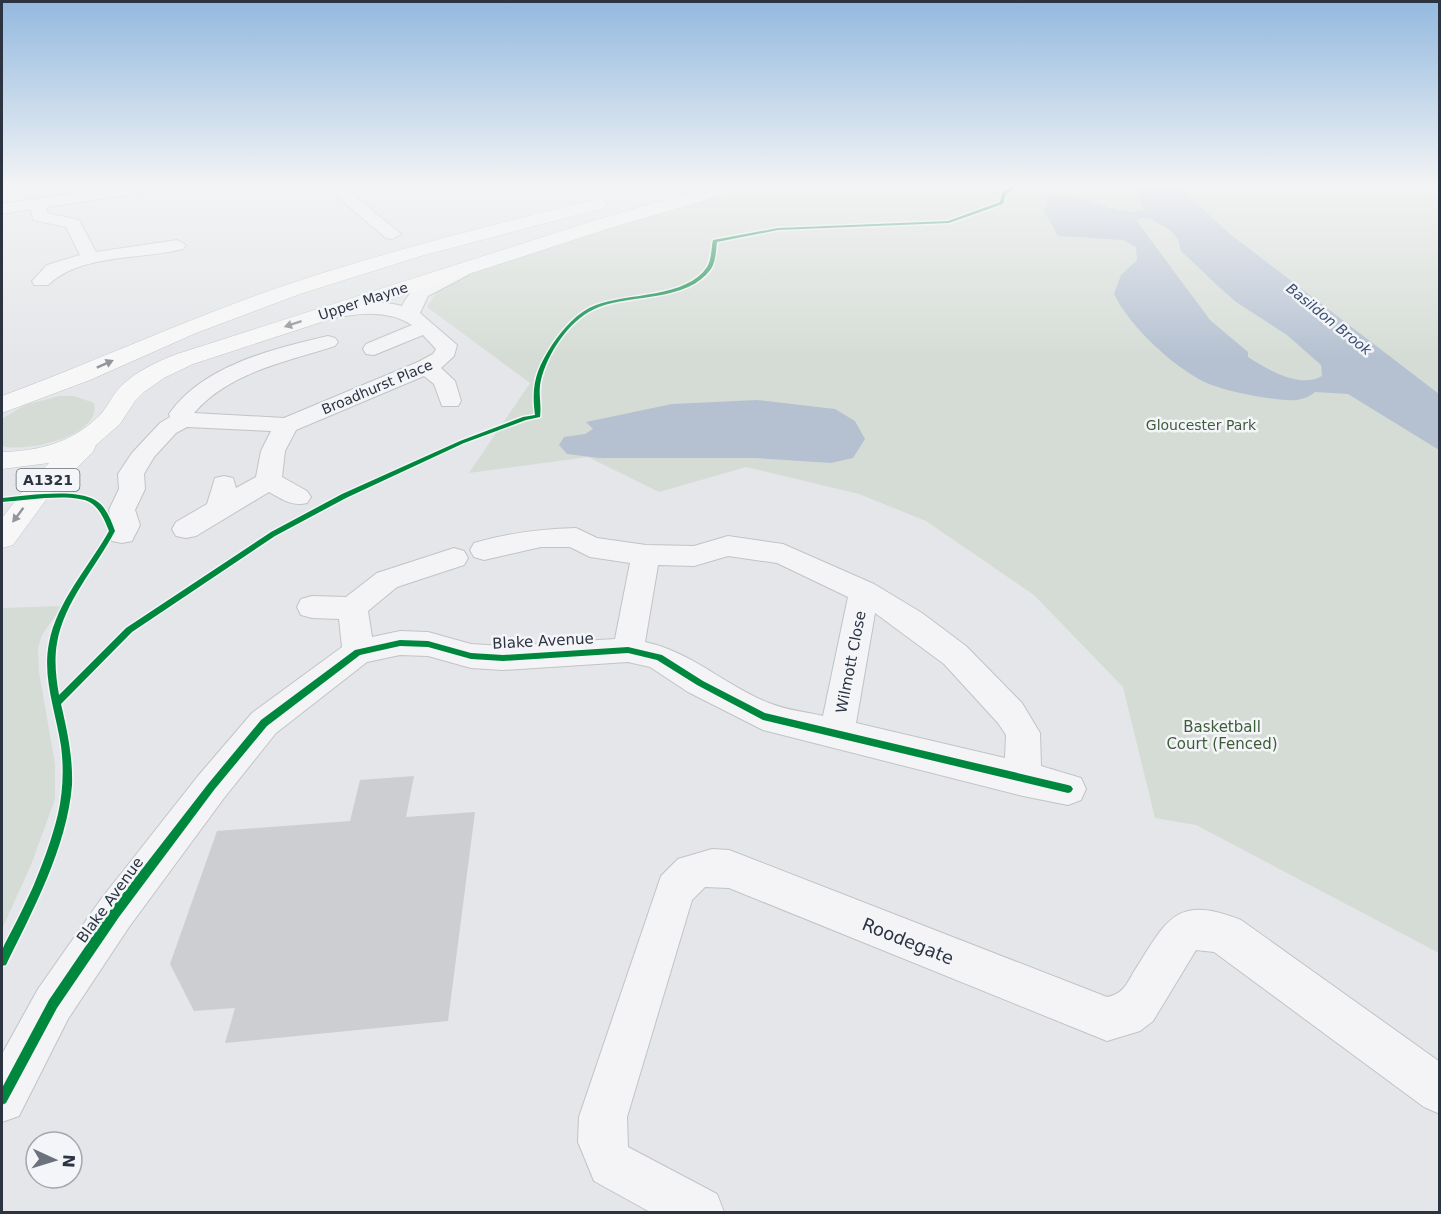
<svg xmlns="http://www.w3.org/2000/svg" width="1441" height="1214" font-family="'DejaVu Sans',sans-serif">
<rect width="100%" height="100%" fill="#e4e6e9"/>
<!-- green -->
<path fill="#d5dcd5" d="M735,187h704v766l-243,-128 -41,-7 -32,-131 -89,-92 -108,-74 -67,-27 -113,-27 -87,25 -71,-35 -119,16 61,-90 -103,-76 16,-26z
M59,396h15l20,7c8,34 -69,50 -92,43v-27l23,-14z
M62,606l-20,29 -4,13 1,24 16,92v35l-24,66 -29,64v-321z"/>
<!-- water -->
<path fill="#b5c1d1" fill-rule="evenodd" d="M1135,187h44l51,47 209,160v56l-91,-56 -33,-2c-14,12 -31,8 -48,6 -20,-3 -39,-7 -58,-14 -34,-15 -79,-57 -95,-90l7,-19 16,-15 -1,-13 -13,-7 -65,-4 -13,-24 2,-15c35,-9 67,22 97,13l-6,-13 3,-3zM1142,218l9,1 20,12 7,8 3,12 38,36 17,15 51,33 34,30 1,11c-22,13 -54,-6 -74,-19v-5l-38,-32 -74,-100z
M757,400l78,9 20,12 10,18 -12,19 -22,5 -76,-5h-156l-32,-4 -8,-9 5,-8 21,-3 8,-5 -7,-7 86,-18z"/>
<!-- building -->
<path fill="#ccced1" d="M414,776l-8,41 69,-5 -27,209 -223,22 10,-35 -41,3 -24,-47 47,-133 133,-10 10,-41z"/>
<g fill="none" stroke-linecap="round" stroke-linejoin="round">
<!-- minor casing -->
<g stroke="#c1c3c5" stroke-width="2">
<path id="minor" d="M114,187h39l-8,5 -98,15v6l32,7 17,32 81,-12 9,5 -3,4c-43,11 -101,4 -135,36h-14l-2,-4 15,-16 33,-10 -14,-28 -33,-7 -2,-11 -29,5v-10z
M326,187h18l57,47 -9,5 -6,-1z
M461,265l7,2 2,4 -2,4 -40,21 -8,17 37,32 -3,11 -13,12 14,13 6,20 -3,5h-16l-8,-22 -10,-8 -128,54 -11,21 -3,26 25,14 4,6 -4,6c-15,4 -25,-4 -38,-11l-73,44 -10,2 -10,-2 -4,-7 4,-7 31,-18 8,-26 9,-2 9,2 3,10 20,-11 5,-26 10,-20 -84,-4 -11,6 -22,24 -10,17 1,15 -10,21 5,15 -8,16 -10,2 -10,-2 -4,-7 4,-9 -3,-15 10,-21 -1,-15 14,-21 28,-30 10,-6 -1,-3c34,-49 104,-65 159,-78l7,2 3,4 -3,4c-49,16 -106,26 -141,67l90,5 134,-56 15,-8 3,-5 -13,-14 -49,20 -8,-1 -3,-5 3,-5 46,-19c-20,-13 -44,-13 -67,-9 -10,1 -19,5 -29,2l-3,-4 3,-4c29,-7 57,-11 86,-4 11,-23 35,-35 59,-41z
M576,528l21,10 49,7 48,1 34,-10 55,8 91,40 48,29 44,33 56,57 18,30 1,33 40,12 5,11 -5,11 -13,5 -45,-9 -260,-66 -75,-38 -38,-25 -22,-5 -125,8 -32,-2 -43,-12 -28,-1 -33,7 -91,71 -52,65 -95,129 -61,92 -49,97 -17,6v-68l36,-65 63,-90 97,-123 54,-63 90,-66 -3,-28 -27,-1 -11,-3 -4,-8 4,-8 11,-3 34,1 31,-24 77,-25 10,3 4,7 -4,7 -67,22 -29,24 4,26 28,-6 28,1 43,12 32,2 112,-7 15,-76 -40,-6 -20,-10h-29l-57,13 -10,-3 -4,-7 4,-7c34,-10 67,-14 102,-15zM728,556l49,7 71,34 -25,119c-17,-4 -37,-6 -54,-13 -43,-17 -79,-52 -124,-61l13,-77 36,1zM875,613l69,51 54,59 8,12 -1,23 -149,-35z
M712,849l17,1 378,147c15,-3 19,-11 26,-24 33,-51 41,-80 108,-53l199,142v52l-16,-7 -210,-155 -18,-2 -43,71 -13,10 -33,10 -378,-153 -24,-1 -13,13 -65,217 1,30 89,47 7,18h-74l-56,-31 -16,-39 1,-25 82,-241 17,-17z"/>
</g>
<!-- major casing -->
<g stroke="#c1c3c6" stroke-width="1">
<path id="major" d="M710,187h28l-3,4 -125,37 -417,136 -29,14 -20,14 -9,9 -15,23 -24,21 -3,7 -42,41 -38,52 -11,3v-30l29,-37 18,-18 -47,6v-17c36,-1 70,-9 97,-36 9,-9 13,-21 22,-30 16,-15 35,-24 56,-32l419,-134z
M597,199l6,1 3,4 -3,4 -182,48 -121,38 -104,39 -106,47 -88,33v-17c95,-35 187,-78 284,-111 102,-34 206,-60 311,-86z"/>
</g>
<!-- minor -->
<use href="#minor" fill="#f4f4f6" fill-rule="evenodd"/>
<!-- major -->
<use href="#major" fill="#f7f7f8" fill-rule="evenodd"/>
<!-- cycleway casing -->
<g stroke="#f3f5f8" stroke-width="3">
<path id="cycleway" d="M1010,187h5l-9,7 -3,10 -54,19 -171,7 -61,12c-1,8 -1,19 -6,27 -24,33 -78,25 -112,38 -27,10 -49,42 -57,69 -5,16 0,27 -2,41l-14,3 -62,23 -118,55 -71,38 -143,96 -71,72c6,26 12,53 11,81 -5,62 -39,125 -66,180l-4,1c0,-4 -1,-9 0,-14 1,-6 6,-14 9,-20 8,-15 15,-30 22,-45 10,-24 19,-48 25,-73 5,-22 6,-46 3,-68 -5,-34 -19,-68 -12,-103 8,-42 40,-76 60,-112 -4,-10 -8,-21 -18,-28 -17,-11 -68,-2 -89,-1v-4c23,-2 73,-10 93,2 11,6 16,20 20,31 -19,36 -51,71 -58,112 -3,17 -1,35 2,52l67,-67 145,-96 71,-38 118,-53 63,-24 12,-2c-4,-30 1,-45 17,-70 11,-16 25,-33 44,-40 31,-12 91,-7 111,-38 5,-8 4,-19 6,-27l65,-12 170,-7 52,-19 2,-9z
M400,640l28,1 43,12 32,2 125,-8 34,8 41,26 62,32 303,72 3,1 2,3 -2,3 -3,1 -305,-73 -66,-35 -40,-25 -29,-7 -125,8 -32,-2 -43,-12 -28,-1 -40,9 -93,71 -53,64 -95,127 -62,91 -51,95 -4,2v-17l47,-88 62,-91 97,-125 53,-64 94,-70z"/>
</g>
<!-- cycleway -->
<use href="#cycleway" fill="#00873e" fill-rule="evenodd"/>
</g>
<!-- one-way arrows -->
<defs><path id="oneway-solid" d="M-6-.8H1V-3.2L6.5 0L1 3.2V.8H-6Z" transform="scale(1.5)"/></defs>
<g fill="#92959c">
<use href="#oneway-solid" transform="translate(293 324) rotate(162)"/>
<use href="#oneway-solid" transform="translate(105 364) rotate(-24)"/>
<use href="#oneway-solid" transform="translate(18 515) rotate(127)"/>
</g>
<!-- sky -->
<linearGradient id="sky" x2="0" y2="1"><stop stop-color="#93b9df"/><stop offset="0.52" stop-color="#f3f4f5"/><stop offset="1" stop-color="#f3f4f5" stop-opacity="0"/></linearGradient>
<rect width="1441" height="357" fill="url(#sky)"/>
<g text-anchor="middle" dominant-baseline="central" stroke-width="5" stroke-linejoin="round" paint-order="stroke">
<!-- far-street labels -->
<g font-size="14" fill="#2c3341" stroke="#f3f5f8">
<text transform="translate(363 301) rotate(-18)">Upper Mayne</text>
<text transform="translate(377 387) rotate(-23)">Broadhurst Place</text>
</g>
<!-- far-water labels -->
<g font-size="14" font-style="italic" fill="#394f72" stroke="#f3f5f8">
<text transform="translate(1329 319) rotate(39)">Basildon Brook</text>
</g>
<!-- far-park labels -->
<g font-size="14" fill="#3f5c3a" stroke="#f3f5f8">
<text x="1201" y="425">Gloucester Park</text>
</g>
<!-- shield labels -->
<rect fill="#f3f5f8" stroke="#686d78" stroke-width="1.5" x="16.5" y="469" width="63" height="22" rx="4.5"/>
<g font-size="14" font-weight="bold" fill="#2c3341">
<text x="48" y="480">A1321</text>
</g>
<!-- street labels -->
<g font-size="15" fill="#2c3341" stroke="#f3f5f8">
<text transform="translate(543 641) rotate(-3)">Blake Avenue</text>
<text transform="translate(851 662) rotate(-79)">Wilmott Close</text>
<text transform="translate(110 900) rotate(-54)">Blake Avenue</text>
</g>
<!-- park labels -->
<g font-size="15" fill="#3f5c3a" stroke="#f3f5f8">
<text x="1222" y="727">Basketball<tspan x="1222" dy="17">Court (Fenced)</tspan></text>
</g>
<!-- near-street labels -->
<g font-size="18" fill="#2c3341" stroke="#f3f5f8">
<text transform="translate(908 941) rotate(22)">Roodegate</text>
</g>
</g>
<!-- border -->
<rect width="1441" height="1214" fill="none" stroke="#2c3341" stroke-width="6"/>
<!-- north arrow -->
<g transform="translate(54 1160) rotate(94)"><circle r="28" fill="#f3f5f8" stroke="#a3a7af" stroke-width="1.5"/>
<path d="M0-4.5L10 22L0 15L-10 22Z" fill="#6c727c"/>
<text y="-9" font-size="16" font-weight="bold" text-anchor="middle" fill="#2c3341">N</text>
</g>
</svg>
